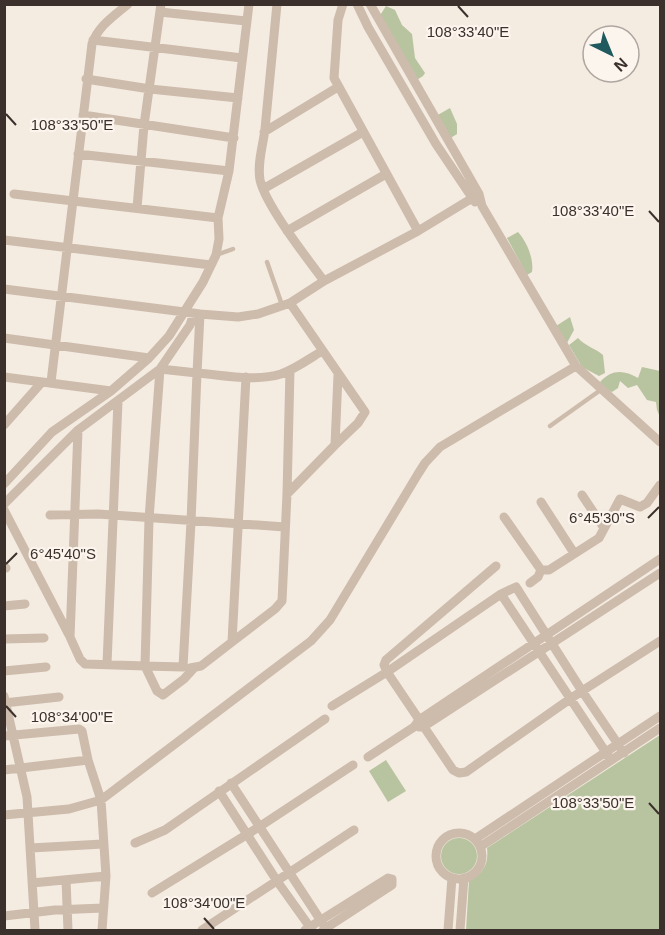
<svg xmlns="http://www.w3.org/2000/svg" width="665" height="935" font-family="Helvetica,sans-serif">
<rect width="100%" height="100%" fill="#f4ebe1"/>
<!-- green -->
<path fill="#b8c4a0" d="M386,6l9,4 7,15 10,9 3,24 10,15 -2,3 -8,5 -36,-64z
M450,108l7,16v10l-8,5 -13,-23z
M518,232c9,10 16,27 14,40l-5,3 -20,-37z
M570,317l4,13 -7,13 -11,-17z
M578,338c7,8 17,10 25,17l2,18 -6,3 -17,-9 -13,-22z
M642,367l18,4v46l-3,-7 -1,-8 -9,-2 -10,-15 -9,3 -8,-7 -2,7 -6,4 -7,-3 -5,-7c12,-13 24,-12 38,-4z
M660,735v195h-194l3,-49c14,-7 20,-17 18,-33z
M386,760l20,31 -18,11 -19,-31z
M441 856a18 18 0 1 1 36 0a18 18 0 1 1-36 0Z"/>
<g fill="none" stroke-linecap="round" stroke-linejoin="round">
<!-- lane -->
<path stroke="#cdbbac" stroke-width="4.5" d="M216,255l17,-6
M267,262l15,43
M550,426l52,-37"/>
<!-- street -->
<path stroke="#cdbbac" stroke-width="9" d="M277,4c-4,42 -8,84 -12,125 -2,17 -8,34 -5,51 6,26 47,78 64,101
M343,4l-5,16 -4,58 84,153
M357,4l11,23 68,117 39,58
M370,4l109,190 3,12 94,160 84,76
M160,12l86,9
M93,40l149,18
M86,79l64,10 88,9
M83,115l151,23
M264,132l74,-45
M78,154l151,17
M263,189l100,-57
M14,194l204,24
M137,208l7,-83 17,-121
M287,231l99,-57
M4,240l207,25
M4,289l196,25 38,3 20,-3 32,-11 34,-22 94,-50 61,-37
M290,303l75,109 -7,11 -23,22
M200,314l-3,59c26,2 58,9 84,1 14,-5 28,-15 41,-23
M4,338l145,20
M4,377l107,14
M51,382l41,-338c6,-18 22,-28 36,-40
M4,425l38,-43
M78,430l-8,207 10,22 5,5 60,2 4,-147 11,-150 37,4 -6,149 -8,145 -38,-1 12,25 6,4 21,-16 10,-11
M4,484l48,-52 59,-41 38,-33 20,-22 34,-54 13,-27 3,-16 -1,-21 11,-47 20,-167
M287,494l48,-49 3,-70
M582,495l22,33
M541,502l33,51
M4,504l74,-74 82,-61 30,-44 4,-12
M4,510l65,125
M50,515l48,-1 187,13
M504,517l37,53
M4,568h2
M541,570h8l50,-32 21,-39 20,8 7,-4 13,-18
M530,583l8,-6 3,-7
M501,594l108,163
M4,606l21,-2
M4,639l40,-1
M232,642l43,-33 7,-8 5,-107 3,-124
M107,664l11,-263
M190,668l11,-2 31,-24 14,-265
M4,671l42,-4
M4,696l23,101 8,133
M4,703l55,-6
M332,706l55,-34 -3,-7 2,-5 110,-94
M419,727h4l237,-154
M4,736l75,-7 3,2 6,29 13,40 5,76 -4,54
M624,753l-42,-62 -66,-104 -15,7 -114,78 66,98 6,3 7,-1 104,-73 12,-8 78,-50
M368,757l46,-30 5,-7 241,-161
M4,770l84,-10
M231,783l92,141
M219,791l58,90 35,49
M4,815l65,-6 32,-9 210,-159 19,-21 88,-146 7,-11 15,-16 136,-81
M436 856a23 23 0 1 1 46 0a23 23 0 1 1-46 0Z
M475,839l185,-123
M135,843l30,-13 160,-111
M480,847l180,-119
M31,848l72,-4
M66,880l2,50
M32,883l74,-7
M152,893l107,-66 94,-62
M4,916l51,-6 48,-2
M202,930l152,-100
M305,930l83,-52 4,1v6l-69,45
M448,930l4,-52
M460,930l4,-52"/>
</g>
<!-- ticks -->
<path fill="none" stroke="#3b302b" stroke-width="2" d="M458,6l10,11M6,114l10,11M649,211l10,11M648,518l11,-11M6,564l11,-11M6,706l10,11M649,803l10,11M204,918l10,11"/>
<g font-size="15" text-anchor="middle" fill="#3b302b" stroke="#fbf5ee" stroke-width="4.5" stroke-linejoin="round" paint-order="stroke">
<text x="468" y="37">108°33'40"E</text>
<text x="72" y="130">108°33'50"E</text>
<text x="593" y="216">108°33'40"E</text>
<text x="602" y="523">6°45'30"S</text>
<text x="63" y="559">6°45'40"S</text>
<text x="72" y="722">108°34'00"E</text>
<text x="593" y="808">108°33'50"E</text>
<text x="204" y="908">108°34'00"E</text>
</g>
<!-- border -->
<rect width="665" height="935" fill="none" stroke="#3b302b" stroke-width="12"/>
<!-- north arrow -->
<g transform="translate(611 54) rotate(137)"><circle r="28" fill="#fbf5ee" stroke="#aea6a0" stroke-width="1.5"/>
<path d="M0-4.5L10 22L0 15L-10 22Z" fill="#1f5a5e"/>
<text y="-9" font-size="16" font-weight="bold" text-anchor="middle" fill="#3b302b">N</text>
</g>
</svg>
